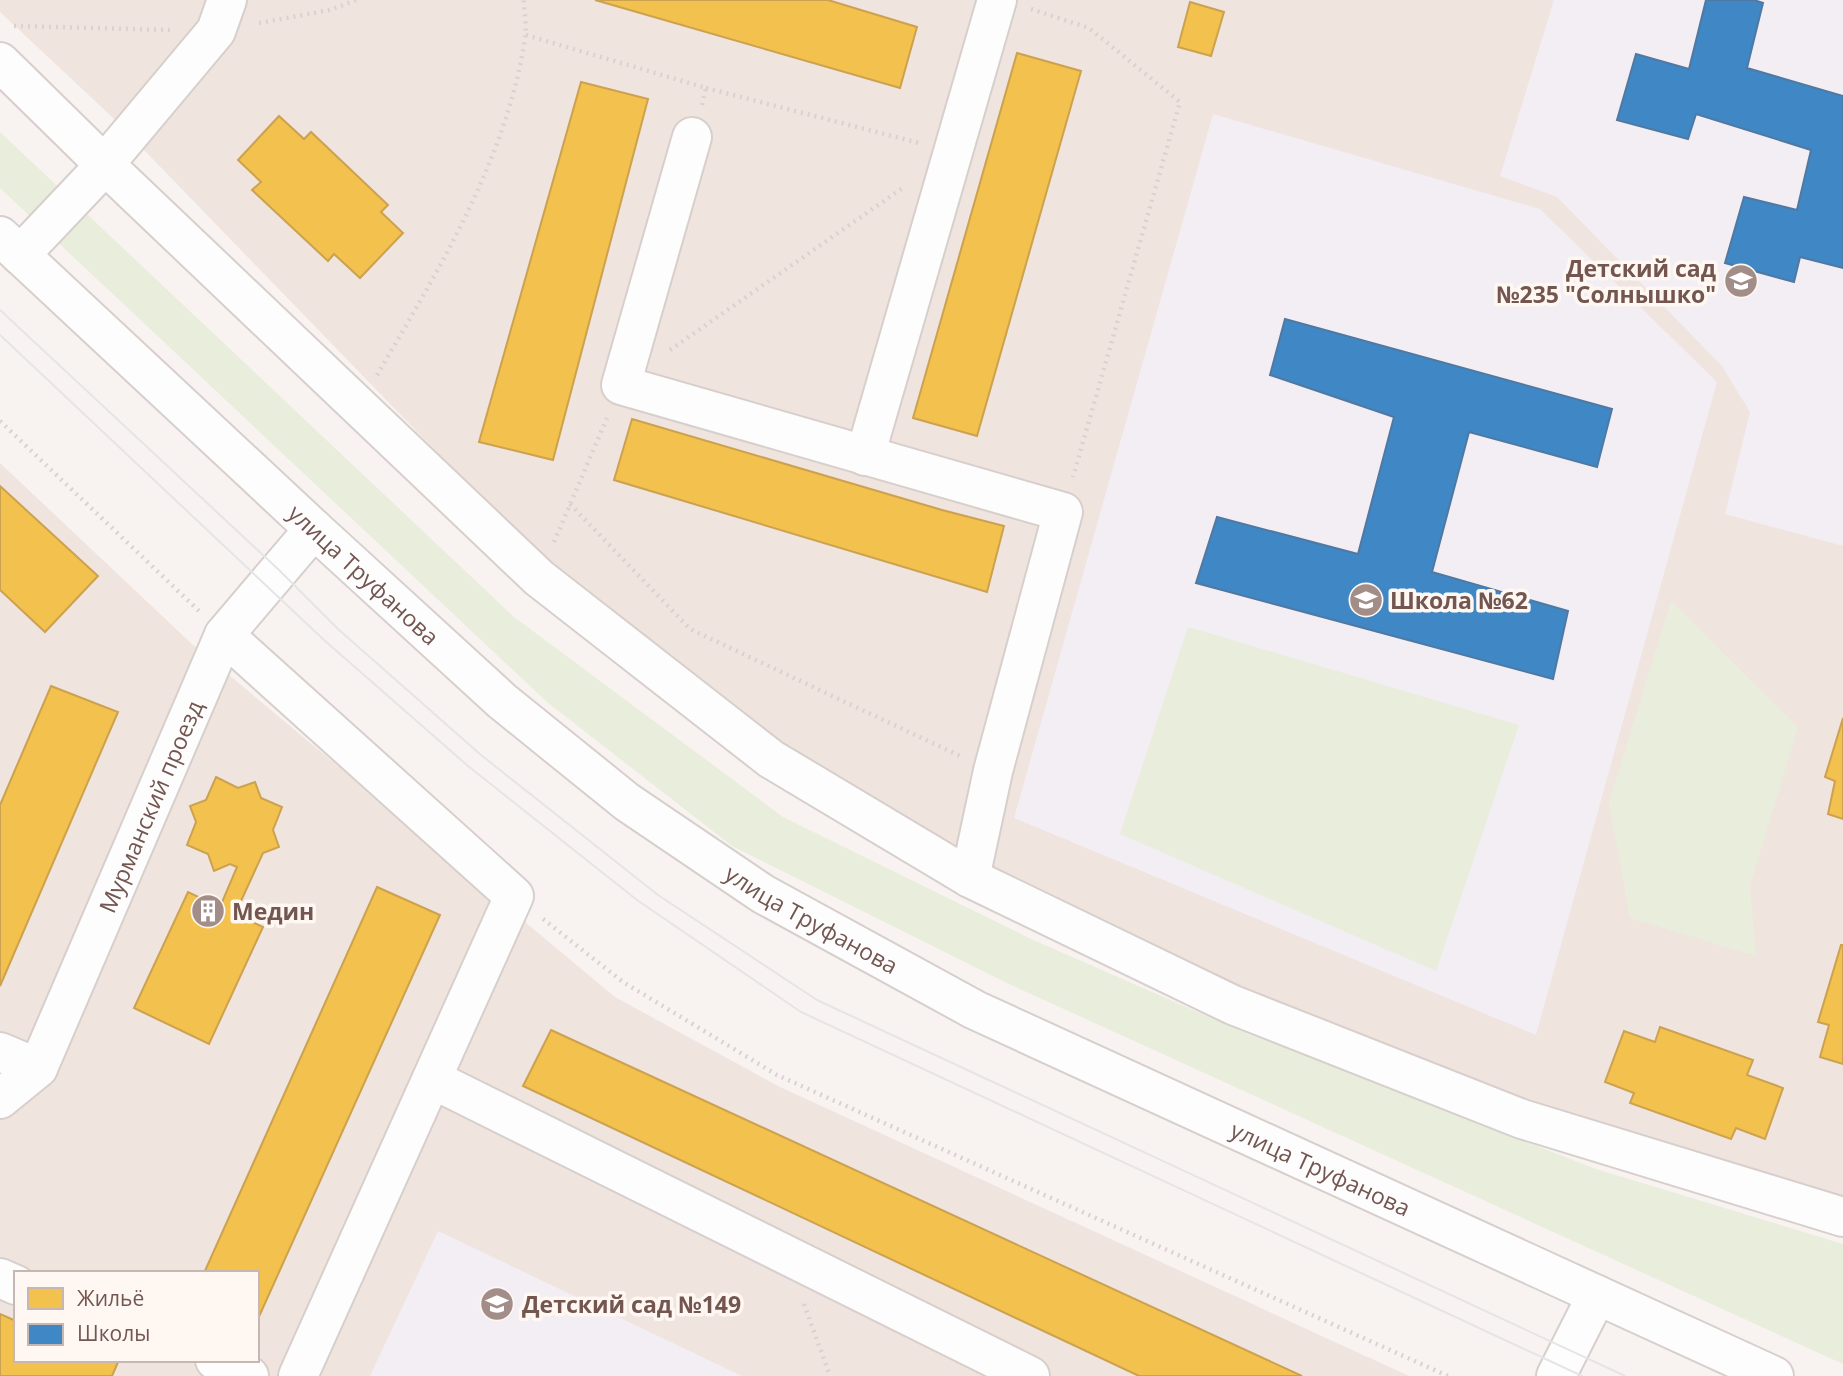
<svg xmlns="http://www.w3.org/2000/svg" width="1843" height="1376" font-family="'Open Sans',sans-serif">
<rect width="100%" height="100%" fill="#f8f3f0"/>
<!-- residential -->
<path fill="#f0e4de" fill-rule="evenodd" d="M0,0h1843v1197l-316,-94 -288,-112 -268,-132 -192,-112 -230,-179 -438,-452 -111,-104z
M0,463l193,182 422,352 165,90 629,289h-1409zM16,1273h241v87h-241z"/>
<!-- education -->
<path fill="#f3edf4" d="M1554,0h289v546l-118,-32 25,-102 -28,-46 -165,-169 -57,-21z
M1213,114l327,95 177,173 -181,653 -522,-217z
M438,1231l304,145h-372z"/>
<!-- green -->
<path fill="#e9eddc" d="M0,132l514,485 269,200 248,122 217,95 348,135 247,75v120l-834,-380 -277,-138 -185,-144 -547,-514z
M1671,601l127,126 -48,159 6,70 -126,-38 -21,-116z
M1188,627l331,98 -83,246 -316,-137z"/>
<!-- homes -->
<path fill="#f2c14e" stroke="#cca14f" stroke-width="2" d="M595,0h233l89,27 -17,61z
M1190,2l34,10 -13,44 -33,-9z
M1017,53l64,18 -104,365 -64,-18z
M581,82l67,17 -95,361 -74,-18z
M279,116l25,23 7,-7 77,73 -7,7 22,21 -43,45 -26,-24 -6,7 -76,-71 9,-8 -23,-22z
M632,419l310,91 62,16 -17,66 -373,-112z
M0,486l98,90 -53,56 -45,-42z
M51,686l67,26 -118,274v-181z
M1843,718v101l-15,-5 7,-33 -10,-4z
M216,777l22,11 17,-6 6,16 21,9 -9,23 6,17 -16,6 -28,61 28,13 -54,117 -75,-36 54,-116 32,15 17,-40 -7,-3 -16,7 -6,-17 -21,-9 9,-23 -6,-16 16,-6z
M377,887l63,28 -183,406v-48h-53z
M1841,945h2v119l-23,-7 9,-32 -11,-3z
M1660,1027l93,33 -6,15 36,13 -18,51 -29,-11 -5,11 -101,-36 4,-10 -29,-11 19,-51 31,11z
M551,1030l751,346h-163l-616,-290z
M0,1314l16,7v39h103l-7,16h-112z"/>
<!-- schools -->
<path fill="#3f88c5" stroke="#4f79a2" stroke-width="2" d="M1706,0h48l9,3 -16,65 96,28v172l-43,-11 -6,25 -69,-19 19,-66 53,13 14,-60 -115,-36 -8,25 -71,-19 19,-66 53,15z
M1285,319l327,90 -15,58 -128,-35 -37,140 136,39 -15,68 -357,-96 21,-66 141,37 36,-137 -124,-42z"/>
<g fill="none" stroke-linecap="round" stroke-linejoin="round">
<!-- minor casing -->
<g stroke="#d7cfcc" stroke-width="42">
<g id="minor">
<path d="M0,62l104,102 435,414 232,181 199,119 263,127 289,114 321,98"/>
<path d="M692,137l-71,248 442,127 -70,259 -23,107"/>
<path id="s1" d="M0,236l314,293 188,172 125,101 136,92 212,116 799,366"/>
<path d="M20,255l72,-76 124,-148 11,-31"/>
<path d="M865,456l132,-456"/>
<path d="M224,635l290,261 -216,480"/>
<path id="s2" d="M0,1052l38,16 186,-433 90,-106"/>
<path d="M432,1079l598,297"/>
<path d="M0,1099l38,-31"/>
<path d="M0,1278l16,7"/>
<path d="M215,1360l34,16"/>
<path d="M1556,1376l41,-81"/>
</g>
</g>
<!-- path -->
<path stroke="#dad1d0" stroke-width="4.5" stroke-dasharray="2 5" stroke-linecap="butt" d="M1031,9l58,19 91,74 -107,375
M259,23l71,-13 26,-10
M14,26l156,4
M526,35l180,53 -4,17
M706,88l213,55
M670,350l234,-163
M377,375c61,-104 130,-216 148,-337 2,-12 -1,-26 -1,-38
M0,421l199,190
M570,504l120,125 270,127
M554,542l53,-124
M543,919l80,63 154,93 671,301
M804,1304l26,72"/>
<!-- minor -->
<use href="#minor" stroke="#fefdfd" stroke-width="38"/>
<!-- tram -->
<path stroke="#e5e4e6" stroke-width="2" d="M0,310l279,260 59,59 143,126 177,140 159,105 808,376
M0,335l324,305 144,126 169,134 164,112 781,364"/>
</g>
<!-- icons -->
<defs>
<g id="school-disc" transform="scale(1.75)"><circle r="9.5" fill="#a28d89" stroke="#fef7f2"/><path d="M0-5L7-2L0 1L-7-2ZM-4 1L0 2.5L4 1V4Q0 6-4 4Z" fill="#fff"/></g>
<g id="building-disc" transform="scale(1.75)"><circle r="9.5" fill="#a28d89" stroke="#fef7f2"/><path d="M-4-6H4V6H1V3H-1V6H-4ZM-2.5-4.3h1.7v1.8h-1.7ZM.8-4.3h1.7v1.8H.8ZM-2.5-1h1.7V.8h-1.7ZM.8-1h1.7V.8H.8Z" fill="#fff"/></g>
</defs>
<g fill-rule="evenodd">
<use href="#school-disc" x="1741" y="281"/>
<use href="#school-disc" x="1366" y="600"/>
<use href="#building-disc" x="208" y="911"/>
<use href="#school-disc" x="497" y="1304"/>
</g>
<g text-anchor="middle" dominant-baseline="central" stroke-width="7" stroke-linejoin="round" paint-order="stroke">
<!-- poi labels -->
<g font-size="23" font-weight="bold" fill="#745651" stroke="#fef7f2" text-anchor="start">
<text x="1716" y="268" text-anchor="end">Детский сад<tspan x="1716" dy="26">№235 "Солнышко"</tspan></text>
<text x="1390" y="600">Школа №62</text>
<text x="232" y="911">Медин</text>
<text x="522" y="1304">Детский сад №149</text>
</g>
<!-- street labels -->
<g font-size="23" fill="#745651" stroke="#fef7f2">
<text stroke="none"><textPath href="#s1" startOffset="497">улица Труфанова</textPath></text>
<text stroke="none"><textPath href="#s2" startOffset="326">Мурманский проезд</textPath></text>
<text stroke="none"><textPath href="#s1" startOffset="1064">улица Труфанова</textPath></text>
<text stroke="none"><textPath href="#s1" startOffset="1631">улица Труфанова</textPath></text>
</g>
</g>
<!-- legend -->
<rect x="14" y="1271" width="245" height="91" fill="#fef7f2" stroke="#c7b7b2" stroke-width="2"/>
<rect x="28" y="1288" width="35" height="21" fill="#f2c14e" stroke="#c7b7b2" stroke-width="2"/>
<text x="77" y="1306" font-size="21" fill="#745651">Жильё</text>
<rect x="28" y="1324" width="35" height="21" fill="#3f88c5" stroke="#c7b7b2" stroke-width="2"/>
<text x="77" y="1341" font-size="21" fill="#745651">Школы</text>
</svg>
